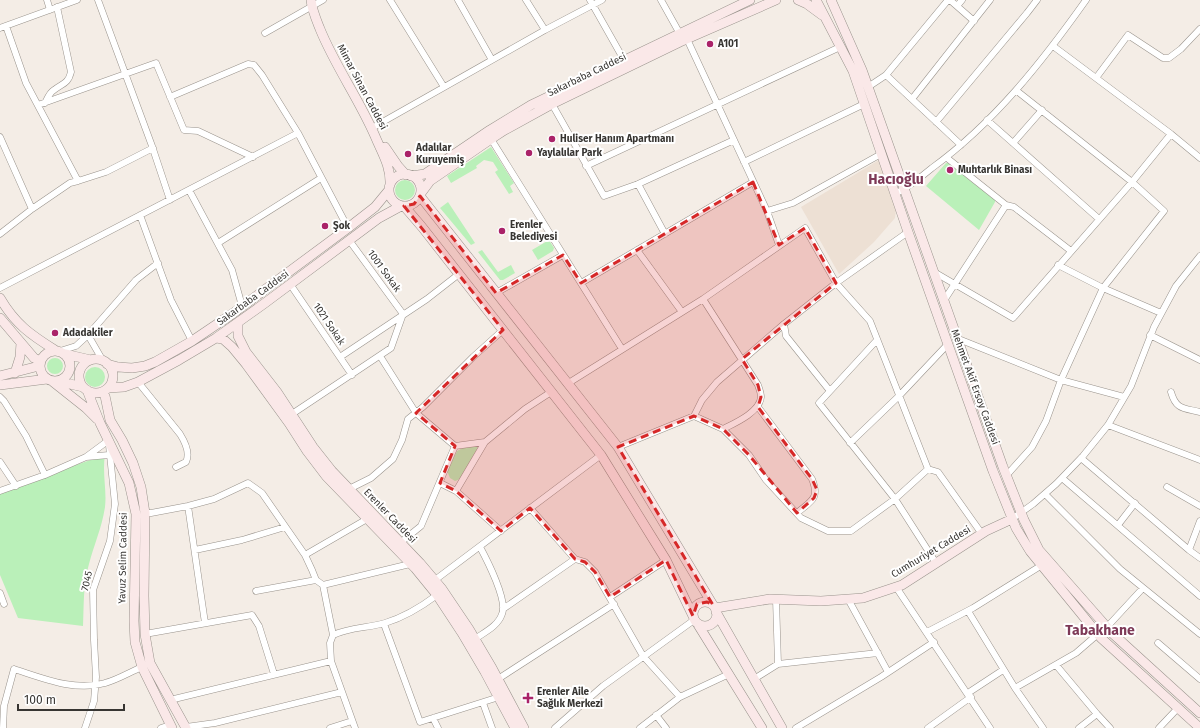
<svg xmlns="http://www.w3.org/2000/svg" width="1200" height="728" font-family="'Fira Sans',sans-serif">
<rect width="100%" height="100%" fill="#f4ede6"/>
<!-- built -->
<path fill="#ede0d4" d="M879,160l17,50 -1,8 -21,24 -35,32 -38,-67z"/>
<!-- green -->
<path fill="#baf0b9" d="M491,147l23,36 -4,3 3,6 -4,2 -14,-22 3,-2 -5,-8 -9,-2 -8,6 1,2 -26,15 -4,-7z
M946,163h2l47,37v2l-16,28 -53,-44z
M395 190a10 10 0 1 1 20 0a10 10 0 1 1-20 0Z
M448,202l27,41 -4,2 -31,-37z
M549,240l5,8 -1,3 -15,9 -6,-10z
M482,250l16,22 13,-7 4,8 -12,7h-3l-22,-28z
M47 366a8 8 0 1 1 16 0a8 8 0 1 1-16 0Z
M85 377a10 10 0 1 1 20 0a10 10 0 1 1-20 0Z
M466,446h12l-1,3 -16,28 -3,3 -3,1 -5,-3 -3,-7 10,-20z
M105,455c-3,18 2,35 0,52 -3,20 -11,38 -16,57 -6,20 -5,41 -6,62l-65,-8 -18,-43v-84z"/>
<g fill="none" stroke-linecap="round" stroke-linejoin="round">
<!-- street casing -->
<g stroke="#99938c" stroke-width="7">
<path id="street" d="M47,0l3,10
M98,0l54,146 18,54
M390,0l54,87
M458,0l34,60
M526,0l19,30
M590,0l34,60
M661,0l19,34
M950,0l24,21
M957,6l5,-6
M0,28l77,-28
M265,33l58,-33
M687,39l80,172 12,34
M1053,46l118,88 29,24
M886,75l75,70
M1096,78l32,-43 35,23h6l12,-9 19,-20
M868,87l18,-12 62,-75
M170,97l78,-33 6,1 8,10 36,58 50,95
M912,99l78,-99
M45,103c2,-4 5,-11 9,-13 9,-7 14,-6 17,-18l-14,-65
M552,104l52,92 34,-12 96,-44
M38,105l118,-42 28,67 14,1 55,26
M987,120l112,99
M936,122l91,-109 10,-13
M372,128l173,-98 57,-30
M0,137l32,72
M491,139l131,210
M1013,143l29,-33
M947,158l59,47
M744,162l120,-58
M586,166l254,-119
M78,181l28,-9 47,-24
M638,184l27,50
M189,190l43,80 10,36
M895,194c13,-7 25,-16 37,-26 62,-45 110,-106 154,-168
M767,211l26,-8 88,-49
M140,215l31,85 21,41
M0,234l32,-25 38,-26 8,-2 -52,-98 -20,-57
M349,240l54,74
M218,243l103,-65
M637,250l45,62
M1058,265l45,23 58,25
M934,272l79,46 119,-136 39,-48
M581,283l172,-101
M290,284l62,91
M0,288l298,-155
M496,293l67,-38
M703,299l55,86c1,3 3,8 3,12 -1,15 -26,26 -38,32
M943,302l63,-97 8,2 57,44
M88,335l15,26
M1150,335l50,25
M956,338l105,42 63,17
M877,340l-58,63 76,96 41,64
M60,351l16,-5 12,-11 48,-55 22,-17
M380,356l36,57 39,33
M340,357l87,-58 32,-25
M138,382l42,52c5,8 10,20 6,28l-10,5
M567,384l136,-85 102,-71 31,55 34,38 58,148 -33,30 -44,32h-23l-27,-13 -35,-38 -17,-25 -26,-26 -29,-13 -76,31
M830,391l-44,-55 -2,-12 52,-41 72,-51
M1171,392c5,18 13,16 29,20
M0,397l4,4 22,35 19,39
M758,407l54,72c8,20 -1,22 -15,34
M292,414l99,-66 12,-34
M694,416l8,-16 15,-18 67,-58
M1108,425l92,35
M850,443l49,-47 49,-52
M86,457l23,-2
M1081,458l108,92
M0,462l16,24
M928,469l10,3 44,62
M1006,476l26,-29 14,-26 15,-41 42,-92 61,-77 -32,-29 -115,-91
M1062,478l138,118
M440,483l16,8 45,40
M1167,487l33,19
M349,489l22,-11 22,-19 9,-19 6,-21 15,-12 50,-50 30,-27
M0,491l45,-16 41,-18 23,-17
M456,491l29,-49 40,-33 26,-17
M1045,494l75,75 80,65
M188,506l17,117
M530,508l45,51
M145,513h6l37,-7 26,-7 34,-16 14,10 43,62 7,15 4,10 7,5 10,50
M1012,519l21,-15 23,-20 27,-28 25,-31 23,-39 23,-59 22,-41 24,-30
M1200,521l-11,29 11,8
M1118,525l17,-22
M400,543l21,-17 34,-80 30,-4
M195,550l47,-10 43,-13
M305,555l62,-36
M435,580l166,-125
M323,585l87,-21
M896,587l94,141
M256,591l60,-11
M0,593l4,11
M610,597l56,-37
M776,599l2,65
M848,599l40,73
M503,609l72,-50 10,3 10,10 48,84 37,41
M968,611l47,77 28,40
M384,624l36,98 79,-25
M1107,627l36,-39
M927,632l46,-24 69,-43
M145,634l107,-19 7,11 15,48
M475,639c10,-7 23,-13 27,-25 6,-13 -15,-54 -22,-67
M1158,643l42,36
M1056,665l41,49 13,14
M498,679l116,-75
M754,679l24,-15 100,-11
M1015,688l61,-35 22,-19
M968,693l35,-23
M170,700l161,-39
M483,703l9,25
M656,715l10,13
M433,718l5,10
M186,727l29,-4 127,-31
M3,728l1,-22 10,-37c28,9 61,23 91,14 12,-3 25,-11 37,-16
M85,728l9,-27 2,-24 -2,-37 -1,-50 17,-49 5,-37 -6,-59
M161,728l9,-3
M330,728l22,-7
M355,728l-24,-67 -1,-18 3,-8c17,-8 35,-7 52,-12 20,-6 36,-16 52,-28
M555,728l48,-42 91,-66
M640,728l40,-31 49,-23
M796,728l85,-51 53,-35
M928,728l43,-31
M1079,728l18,-14
M1159,728l19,-20"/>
</g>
<!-- secondary casing -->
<g stroke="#99938c" stroke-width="10">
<path id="secondary" d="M311,0c1,10 5,19 9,29 15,37 39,70 55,107 7,17 16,30 15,49
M798,0l9,4 15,11
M816,0l37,71 55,161 85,239 23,57 14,23 71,87 99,90
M831,0l31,70 141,397 21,53 15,30 73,83 88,80
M385,147l13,19 8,9
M389 190a16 16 0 1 1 32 0a16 16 0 1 1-32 0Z
M411,176l14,-2 65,-44 41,-25 219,-105
M421,193l9,-12 61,-42 12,-8 49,-27 128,-62 96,-42
M420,196l198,251 95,158
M404,206l18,21 179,228 65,105 27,56
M0,298c15,26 31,37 55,52
M0,318l34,40 6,3
M238,323v13l8,16 31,40 36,55 19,24 88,92 22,26 27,40 23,39 32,60
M216,338l7,1 9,8 14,17 43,59 18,28 19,25 89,92 22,27 25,38 23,39 30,56
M40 366a15 15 0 1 1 30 0a15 15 0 1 1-30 0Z
M65,354l26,6
M79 376a17 17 0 1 1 34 0a17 17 0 1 1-34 0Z
M107,364l11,3 14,1 13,-2 10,-4 37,-21 40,-27 116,-86 27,-21 14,-17
M15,373l5,-16 1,-14
M0,376l39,-10
M52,381l34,27 11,11
M57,381l26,6
M0,385l47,-6
M108,388l16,-1 14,-5 41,-22 37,-22 49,-35 114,-85 22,-12
M87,390l13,33 29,60 7,31 -2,107 1,21 7,25 30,61
M104,391l6,29 12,20 11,23 8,24 4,26 -1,83 1,38 5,29 36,65
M693 614a12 12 0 1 1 24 0a12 12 0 1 1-24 0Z
M715,608l55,-9 51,2 42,-3 39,-13 84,-54 26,-12
M716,612l66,116
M697,623l65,105"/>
</g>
<!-- street -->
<use href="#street" stroke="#fff" stroke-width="6"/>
<!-- secondary -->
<use href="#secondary" stroke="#fae8e8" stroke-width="9"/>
</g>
<!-- marked area -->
<path fill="#d62828" fill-opacity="0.2" stroke="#d62828" stroke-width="3" stroke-dasharray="8 5" stroke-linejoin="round" d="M753,182l26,63 26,-17 31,55 -94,76 16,26 3,12 -3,10 54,72 5,11 -3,8 -17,15 -48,-58 -26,-26 -29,-13 -76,31 95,158 -6,-3 -10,2 -4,12 -27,-56 -56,37 -15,-25 -10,-10 -10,-3 -45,-51 -29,23 -45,-40 -16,-8 15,-37 -39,-33 87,-83 -99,-124 10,-2 6,-8 76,97 67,-38 18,28z"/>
<!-- markers -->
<g fill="#aa2369" stroke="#fff" stroke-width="1.5">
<circle cx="710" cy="44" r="4"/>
<circle cx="552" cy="139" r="4"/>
<circle cx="529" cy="153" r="4"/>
<circle cx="408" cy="154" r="4"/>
<circle cx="950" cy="170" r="4"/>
<circle cx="325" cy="226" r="4"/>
<circle cx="502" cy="231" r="4"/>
<circle cx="55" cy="333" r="4"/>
<path d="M526 692h4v4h4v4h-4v4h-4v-4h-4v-4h4z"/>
</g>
<g text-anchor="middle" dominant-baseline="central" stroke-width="4" stroke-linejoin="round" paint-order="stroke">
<!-- poi labels -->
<g font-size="10" font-weight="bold" fill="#373532" stroke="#fff" text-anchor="start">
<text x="718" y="44">A101</text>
<text x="560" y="139">Huliser Hanım Apartmanı</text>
<text x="416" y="148">Adalılar<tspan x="416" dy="12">Kuruyemiş</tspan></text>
<text x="537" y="153">Yaylalılar Park</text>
<text x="958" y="170">Muhtarlık Binası</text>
<text x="510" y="225">Erenler<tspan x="510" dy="12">Belediyesi</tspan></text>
<text x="333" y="226">Şok</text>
<text x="63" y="333">Adadakiler</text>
<text x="537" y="692">Erenler Aile<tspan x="537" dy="12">Sağlık Merkezi</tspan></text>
</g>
<!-- street labels -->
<g font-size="10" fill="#373532" stroke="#fff">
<text transform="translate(587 75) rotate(-26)">Sakarbaba Caddesi</text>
<text transform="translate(362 87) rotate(62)">Mimar Sinan Caddesi</text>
<text transform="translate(384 271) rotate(54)">1001 Sokak</text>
<text transform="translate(253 298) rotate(-36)">Sakarbaba Caddesi</text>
<text transform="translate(329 324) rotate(56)">1021 Sokak</text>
<text transform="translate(975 387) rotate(70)">Mehmet Akif Ersoy Caddesi</text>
<text transform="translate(390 516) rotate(46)">Erenler Caddesi</text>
<text transform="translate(931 552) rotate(-31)">Cumhuriyet Caddesi</text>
<text transform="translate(123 558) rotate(-89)">Yavuz Selim Caddesi</text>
<text transform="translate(87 581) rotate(-77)">7045</text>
</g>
<!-- district labels -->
<g font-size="14" font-weight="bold" fill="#7d3957" stroke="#fff">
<text x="896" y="179">Hacıoğlu</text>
<text x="1100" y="630">Tabakhane</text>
</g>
</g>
<!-- scale -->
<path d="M18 704v6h106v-6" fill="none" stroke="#373532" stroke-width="2"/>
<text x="24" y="704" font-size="12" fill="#373532" stroke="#ffffff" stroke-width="3" paint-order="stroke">100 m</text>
</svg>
